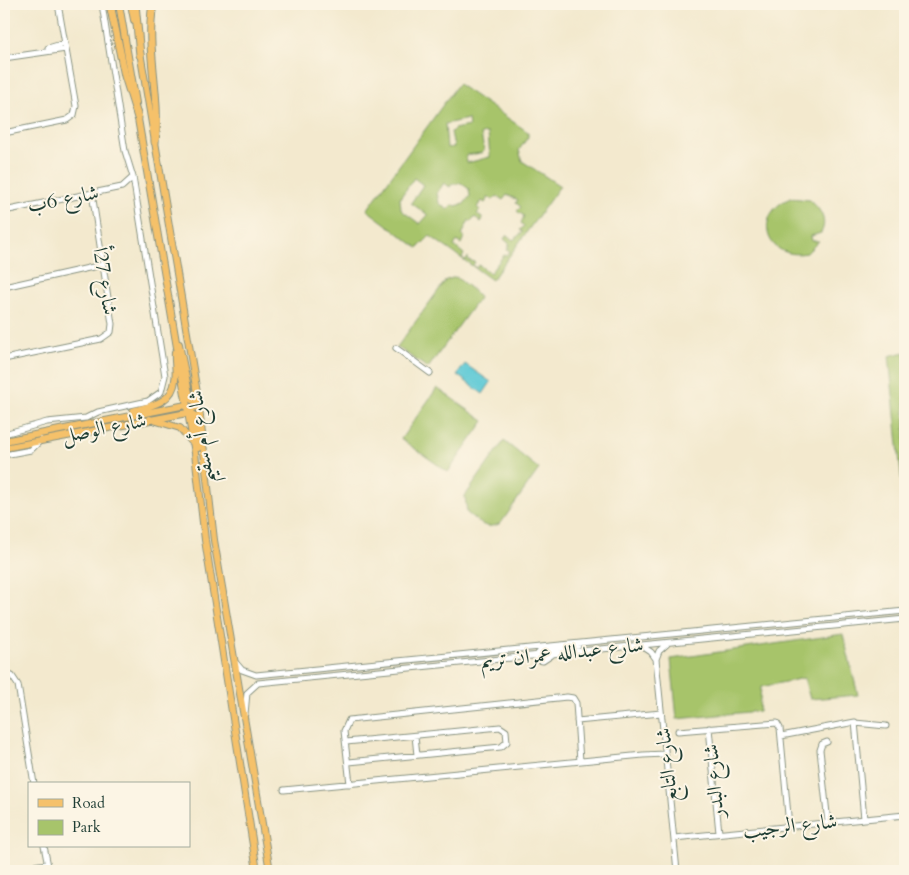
<svg xmlns="http://www.w3.org/2000/svg" width="909" height="875" font-family="Cardo,Amiri,serif">
<rect width="100%" height="100%" fill="#fcf5e5"/>
<filter id="ink" filterUnits="userSpaceOnUse"><feTurbulence type="fractalNoise" baseFrequency=".02" numOctaves="2"/><feDisplacementMap in="SourceGraphic" scale="10" xChannelSelector="R" yChannelSelector="G"/><feConvolveMatrix kernelMatrix="1 2 1 2 8 2 1 2 1" color-interpolation-filters="sRGB"/></filter>
<filter id="wash" filterUnits="userSpaceOnUse"><feTurbulence type="fractalNoise" baseFrequency=".0096" numOctaves="4" result="noise"/><feDisplacementMap in="SourceGraphic" scale="20" xChannelSelector="R" yChannelSelector="G"/><feGaussianBlur stdDeviation="1.12" result="paint"/><feColorMatrix in="noise" values="0 0 0 0 0 0 0 0 0 0 0 0 0 0 0 0 0 1.4 0 .05"/><feComposite in="paint" operator="in"/></filter>
<g filter="url(#wash)">
<rect width="100%" height="100%" fill="#f3e9ce"/>
<!-- green -->
<path fill="#a7c46b" stroke="#638050" fill-rule="evenodd" d="M458,84l70,48v5l-9,13 3,11 38,25 -68,94 -62,-44 -12,12 -51,-38zM468,119l1,7 -15,3 -3,3 3,15 -7,1 -2,-24zM488,133l2,24 -23,6 -1,-8 16,-2 2,-3 -3,-16zM414,178l9,7 -12,18 17,12 -8,9 -19,-14 -1,-12zM444,183l6,4 2,-3 9,-1 8,6 1,7 -6,8 -9,2 -2,-2 -5,6 -9,-7 -2,-10zM507,195l11,5 -2,3 5,4 -4,4 7,5 -3,7 3,3 -4,4 3,2 -10,8 -6,-5 -3,4 6,5 -3,5 3,2 -4,5 -2,-1 -14,18 -11,-8 -3,3 -3,-3 2,-3 -7,-2v-3l-3,3 -3,-2 2,-4 -10,-8 3,-5 4,3 3,-7 -2,-2 7,-15 2,2 4,-5 6,5 2,-3 -6,-5 3,-4 -3,-3 5,-6 3,2 3,-5 6,1 3,-3 6,4z
M791,198l19,2c10,9 18,20 11,33l-10,3 1,5h7l-12,12c-44,8 -54,-41 -16,-55z
M456,277l19,15 4,6 -51,70 -31,-21 49,-67z
M905,352v162l-16,-158z
M437,388l47,33 -36,51 -47,-33z
M504,441l35,28 -38,54c-16,8 -20,0 -34,-10l-2,-17z
M843,634l15,61 -48,4 -6,-21 -43,9 -2,24 -82,8 -6,-60z"/>
<!-- water -->
<path fill="#5dc9d5" stroke="#3e8384" d="M465,364l26,18 -8,12 -26,-19z"/>
</g>
<g filter="url(#ink)">
<g fill="none" stroke-linecap="round" stroke-linejoin="round">
<!-- minor casing -->
<g stroke="#899381" stroke-width="7">
<path id="minor" d="M48,48l17,-5
M4,58l62,-9
M4,133l63,-13 7,-5 2,-9 -18,-102
M4,211l118,-24 11,-10
M4,287l98,-22
M396,348l34,25
M4,359l97,-20 10,-7 1,-8 -20,-131
M4,434l43,-12 39,-4 12,-6 50,-11 13,-9 4,-16 -32,-199 -8,-26 -23,-147
M4,455l27,-5 10,-10
M642,646l9,6 5,7 21,212
M552,655l-9,6 -5,-1 -2,-4 5,-6 37,-4
M656,659l3,-8 8,-7
M236,663l6,7 14,5 649,-64
M4,674l8,2 6,9 16,99
M245,714l2,-21 11,-10 647,-64
M577,721l84,-8
M855,723l31,3
M709,728l10,105
M678,731l99,-8 3,5 9,98
M415,736l2,19
M781,736l74,-14 9,97
M346,742l154,-15 6,4 1,11 -6,5 -152,15
M827,742l-5,2 -2,6 8,73
M350,784l-6,-53 5,-11 218,-23 6,1 3,5 4,58
M284,790l359,-35 22,-1
M674,838l231,-23
M44,846l5,25
M4,870l43,-6"/>
</g>
<!-- major casing -->
<g stroke="#899381" stroke-width="8">
<path id="major" d="M119,4l17,99
M131,4l3,16
M140,52l58,347 16,141 56,331
M137,113l58,340 10,87 52,331
M179,344l11,53 2,3 6,-1
M188,408l6,8 4,32
M133,411c17,-5 40,-8 42,-31 2,-9 -1,-19 0,-28
M150,419l30,9 11,13
M4,441l182,-36
M4,448l183,-35 8,-6 2,-7"/>
</g>
<!-- highway casing -->
<g stroke="#899381" stroke-width="9">
<path id="highway" d="M110,4l15,72 13,42
M135,4l5,51
M153,4c-8,45 8,92 2,138"/>
</g>
<!-- minor -->
<use href="#minor" stroke="#fff" stroke-width="5"/>
<!-- major -->
<use href="#major" stroke="#f5c16b" stroke-width="6"/>
<!-- highway -->
<use href="#highway" stroke="#f5c16b" stroke-width="7"/>
</g>
</g>
<g text-anchor="middle" dominant-baseline="central" stroke-width="4" stroke-linejoin="round" paint-order="stroke">
<!-- street labels -->
<g font-size="21" fill="#1f3d34" stroke="#fcf5e5">
<text transform="translate(63 199) rotate(-11)">شارع 6ب</text>
<text transform="translate(105 281) rotate(81)">شارع 27أ</text>
<text transform="translate(104 428) rotate(-11)">شارع الوصل</text>
<text transform="translate(201 437) rotate(-97)">شارع أم سقيم</text>
<text transform="translate(562 653) rotate(-6)">شارع عبدالله عمران تريم</text>
<text transform="translate(667 765) rotate(-96)">شارع التابع</text>
<text transform="translate(714 781) rotate(-95)">شارع البدر</text>
<text transform="translate(790 826) rotate(-6)">شارع الرجيب</text>
</g>
</g>
<!-- margin -->
<rect width="909" height="875" fill="none" stroke="#fcf5e5" stroke-width="20"/>
<!-- legend -->
<rect x="28" y="782" width="162" height="65" fill="#fcf5e5" stroke="#a4ab9e"/>
<rect x="38" y="799" width="25" height="8" fill="#f5c16b" stroke="#a4ab9e"/>
<text x="72" y="808" font-size="15" fill="#1f3d34">Road</text>
<rect x="38" y="820" width="25" height="15" fill="#a7c46b" stroke="#a4ab9e"/>
<text x="72" y="832" font-size="15" fill="#1f3d34">Park</text>
</svg>
